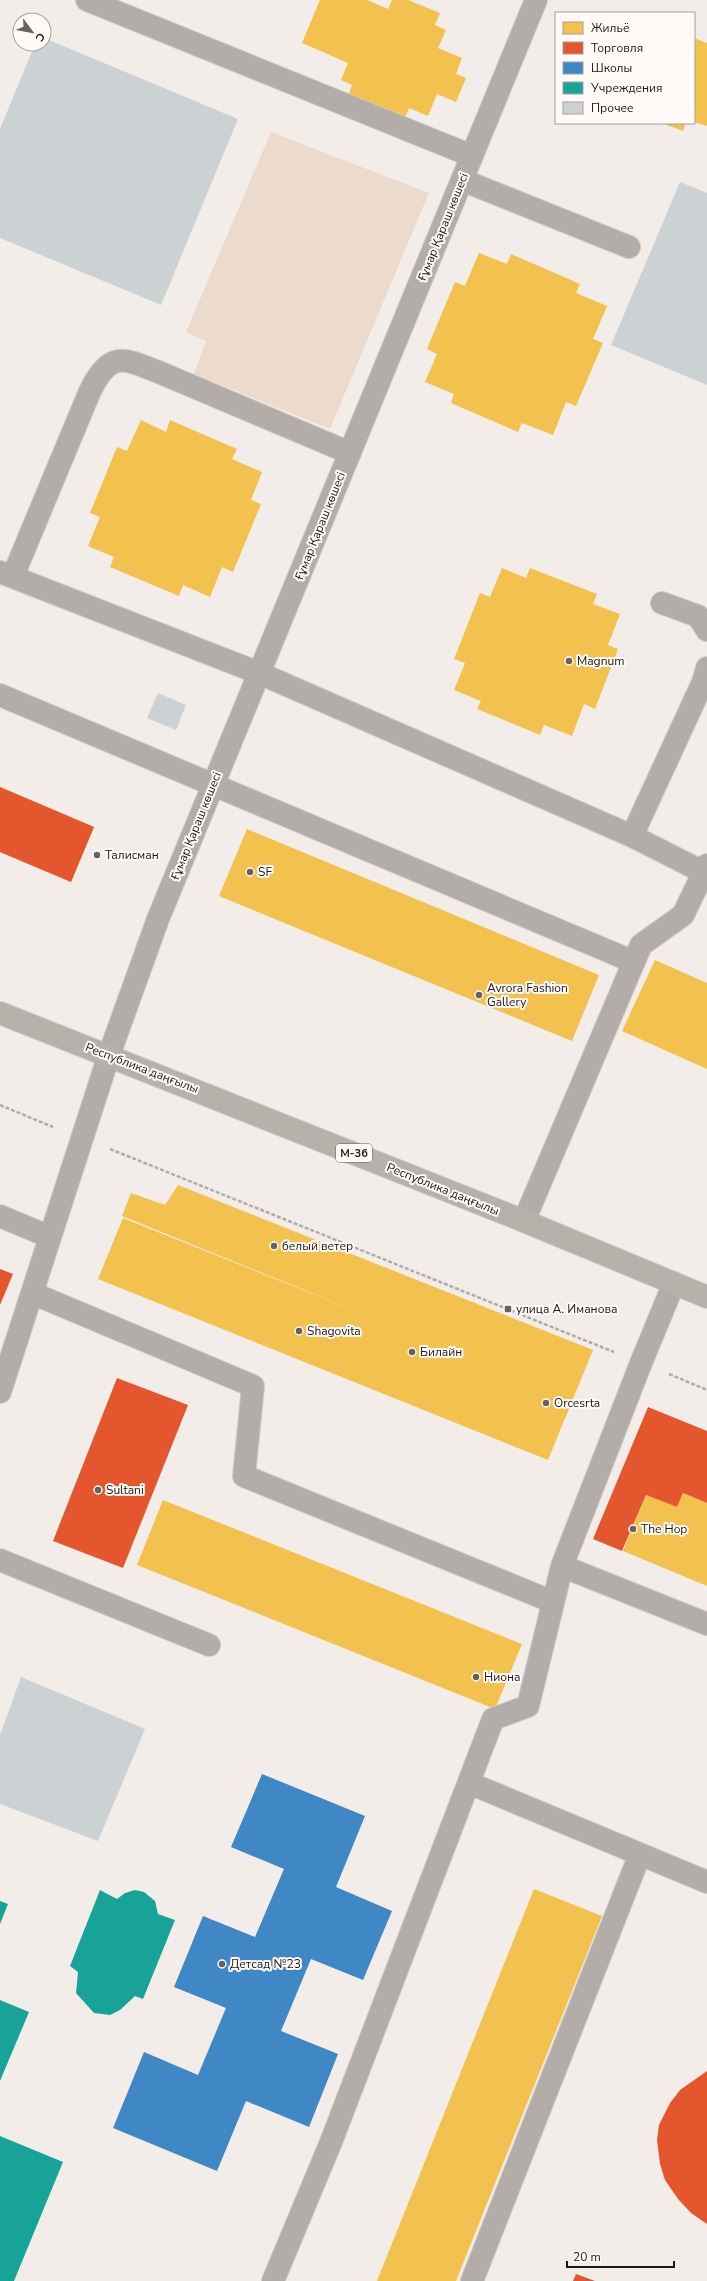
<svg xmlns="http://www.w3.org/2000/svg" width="707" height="2281" font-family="'Nunito Sans',sans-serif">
<rect width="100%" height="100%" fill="#f2ede8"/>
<!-- green -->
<path fill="#ecdbcc" d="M271,132l158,61 -99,236 -136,-55 12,-33 -20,-9z"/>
<!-- homes -->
<path fill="#f2c14e" d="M320,0h47l21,9 4,-9h16l32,13 -5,12 11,5 -8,18 24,10 -6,16 10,4 -10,24 -19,-8 -9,22 -19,-8 -5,12 -56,-24 4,-11 -11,-5 7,-17 -46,-20z
M694,38l13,5v83l-13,-4z
M662,123h24l-3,8z
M479,253l28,11 4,-10 69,30 -4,9 31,13 -14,33 10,4 -27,63 -10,-4 -13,33 -31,-12 -4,9 -67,-29 3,-9 -29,-12 12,-28 -10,-5 28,-67 10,4z
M141,420l25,12 4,-12 67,29 -5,10 30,13 -11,28 10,4 -28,68 -11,-5 -12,30 -27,-12 -4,11 -69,-29 4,-10 -26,-11 12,-29 -10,-4 27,-66 10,4z
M502,568l24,10 4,-10 67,26 -4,10 27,10 -12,31 10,4 -23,60 -11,-5 -12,32 -28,-11 -4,10 -63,-26 4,-8 -27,-11 11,-27 -11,-4 26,-66 10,4z
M0,787l94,40 -23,55 -71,-30z
M247,829l352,146 -27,66 -353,-145z
M655,960l52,23v86l-85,-38z
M178,1185l415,165 -45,110 -450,-181 25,-61 250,100 -251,-102 9,-23 34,12z
M683,1493l24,10v83l-84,-35 23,-56 31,12z
M163,1500l359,144 -27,65 -358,-144z
M534,1889l68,27 -146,365h-79z"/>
<!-- shops -->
<path fill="#e4572e" d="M0,787l94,40 -23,55 -71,-30z
M0,1269l13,5 -13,31z
M117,1378l71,27 -65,163 -70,-27z
M648,1407l59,24v72l-24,-10 -6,14 -31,-12 -24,56 -29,-12z
M707,2071v153l-16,-11 -13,-14 -13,-19 -5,-16 -3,-24 2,-15 11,-22 10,-13z
M576,2274l19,7h-22z"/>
<!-- schools -->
<path fill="#3f88c5" d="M262,1774l103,42 -29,71 56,24 -29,69 -52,-21 -30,72 57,23 -29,73 -63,-26 -29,70 -104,-43 31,-76 54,23 28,-67 -52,-21 29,-71 52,21 29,-68 -53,-22z"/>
<!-- public -->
<path fill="#17a398" d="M100,1890l17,9 8,-6 10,-3 9,2 11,9 3,13 17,6 -32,79 -8,-3 -15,14 -10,5 -16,-2 -18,-20 2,-21 -8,-6z
M0,1901l8,3 -8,20z
M0,2000l29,12 -29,69z
M0,2136l63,26 -49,119h-14z"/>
<!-- building -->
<path fill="#ccd2d3" d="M44,38l194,81 -77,186 -161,-67v-109l35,-85h9z
M680,182l27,11v192l-96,-40z
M158,693l28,12 -10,25 -29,-12z
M21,1677l124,52 -47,112 -98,-37v-69z"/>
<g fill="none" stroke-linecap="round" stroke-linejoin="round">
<!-- minor casing -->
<g stroke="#cfcbc7" stroke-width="24">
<path id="minor" d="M87,0l385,156
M462,180l167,67
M0,572l259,101 373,163 75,38
M13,576l77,-185c21,-41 33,-33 71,-18l189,80
M662,603l36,13 9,14
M0,695l634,267
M632,836l71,-154 4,-14
M0,1216l50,21
M524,1221l117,-276 42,-30 24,-50
M32,1293l221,93 -9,90 309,126
M0,1392l109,-337 49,-136 378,-919
M0,1560l209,85
M562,1566l145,58
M469,1783l238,99
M273,2281l58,-139 162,-423 35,-13 34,-140 79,-203 33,-80
M472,2281l168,-427"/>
</g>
<!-- major casing -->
<g stroke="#cfcbc7" stroke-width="24">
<path id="major" d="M0,1013l524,208 183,76"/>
</g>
<!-- path -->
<path stroke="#b1aca9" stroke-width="2.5" stroke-dasharray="4 2" stroke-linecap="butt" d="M0,1105l53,22
M110,1149l504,203
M669,1374l38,16"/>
<!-- minor -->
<use href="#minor" stroke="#b2ada9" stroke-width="22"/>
<!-- major -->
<use href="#major" stroke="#b6b1ab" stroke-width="22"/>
</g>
<!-- markers -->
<g fill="#66635f" stroke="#fffaf7" stroke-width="1.5">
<circle cx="569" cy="661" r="4"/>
<circle cx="97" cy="855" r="4"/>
<circle cx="250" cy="872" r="4"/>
<circle cx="479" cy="995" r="4"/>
<circle cx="274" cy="1246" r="4"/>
<rect x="504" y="1305" width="8" height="8" rx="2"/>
<circle cx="299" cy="1331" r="4"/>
<circle cx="412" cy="1352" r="4"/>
<circle cx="546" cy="1403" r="4"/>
<circle cx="98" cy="1490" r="4"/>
<circle cx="633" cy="1529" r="4"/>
<circle cx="476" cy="1677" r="4"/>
<circle cx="222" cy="1964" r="4"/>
</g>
<g text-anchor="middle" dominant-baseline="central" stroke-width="4" stroke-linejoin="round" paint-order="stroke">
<!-- shield labels -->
<rect fill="#fffaf7" stroke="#5f5c59" stroke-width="1" x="336" y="1144" width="36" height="18" rx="3"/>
<g font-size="11" font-weight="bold" fill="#1b1815">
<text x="354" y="1153">M-36</text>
</g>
<!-- street labels -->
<g font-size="12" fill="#1b1815" stroke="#fffaf7">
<text transform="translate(443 227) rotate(-68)">Ғұмар Қараш көшесі</text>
<text transform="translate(320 526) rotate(-68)">Ғұмар Қараш көшесі</text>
<text transform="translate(196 826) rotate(-68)">Ғұмар Қараш көшесі</text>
<text transform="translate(142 1068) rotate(21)">Республика даңғылы</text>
<text transform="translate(443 1189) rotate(22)">Республика даңғылы</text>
</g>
<!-- poi labels -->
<g font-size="12" fill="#1b1815" stroke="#fffaf7" text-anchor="start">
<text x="577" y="661">Magnum</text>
<text x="105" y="855">Талисман</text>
<text x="258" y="872">SF</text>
<text x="487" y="988">Avrora Fashion<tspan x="487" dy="14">Gallery</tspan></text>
<text x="282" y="1246">белый ветер</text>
<text x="516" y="1309">улица А. Иманова</text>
<text x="307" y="1331">Shagovita</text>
<text x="420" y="1352">Билайн</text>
<text x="554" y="1403">Orcesrta</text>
<text x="106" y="1490">Sultani</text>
<text x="641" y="1529">The Hop</text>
<text x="484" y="1677">Ниона</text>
<text x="230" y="1964">Детсад №23</text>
</g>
</g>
<!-- legend -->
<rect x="555" y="12" width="140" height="112" fill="#fffaf7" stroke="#a4a09d"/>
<rect x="563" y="22" width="20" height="12" fill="#f2c14e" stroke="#a4a09d"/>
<text x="591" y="32" font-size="12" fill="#1b1815">Жильё</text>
<rect x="563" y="42" width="20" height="12" fill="#e4572e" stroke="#a4a09d"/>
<text x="591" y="52" font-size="12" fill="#1b1815">Торговля</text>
<rect x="563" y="62" width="20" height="12" fill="#3f88c5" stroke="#a4a09d"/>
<text x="591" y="72" font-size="12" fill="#1b1815">Школы</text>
<rect x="563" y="82" width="20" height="12" fill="#17a398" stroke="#a4a09d"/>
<text x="591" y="92" font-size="12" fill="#1b1815">Учреждения</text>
<rect x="563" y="102" width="20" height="12" fill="#ccd2d3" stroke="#a4a09d"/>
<text x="591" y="112" font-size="12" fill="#1b1815">Прочее</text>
<!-- north arrow -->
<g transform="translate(32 32) rotate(122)"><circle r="19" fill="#fffaf7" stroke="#a4a09d"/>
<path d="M0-3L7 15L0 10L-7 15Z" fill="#66635f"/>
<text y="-6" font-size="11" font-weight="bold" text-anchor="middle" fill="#1b1815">С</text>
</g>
<!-- scale -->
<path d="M567 2261v6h107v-6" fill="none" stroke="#1b1815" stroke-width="2"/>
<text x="573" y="2261" font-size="12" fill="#1b1815" stroke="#fffaf7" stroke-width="3" paint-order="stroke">20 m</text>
</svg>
